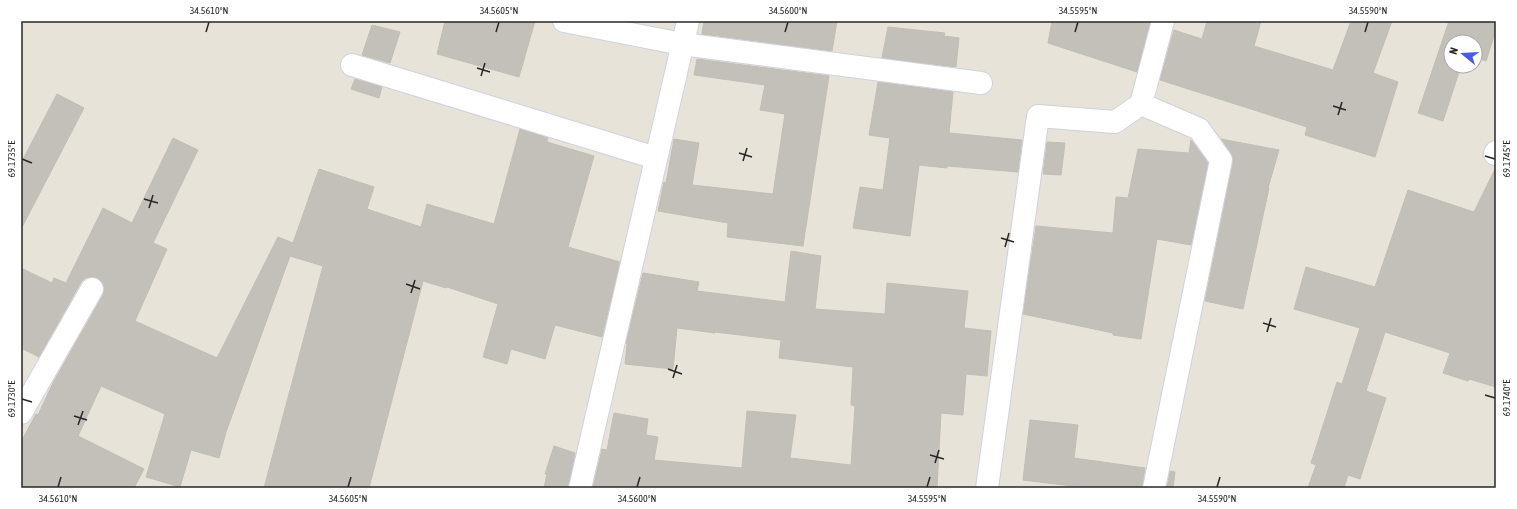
<svg xmlns="http://www.w3.org/2000/svg" width="1517" height="509" font-family="'Asap Condensed',sans-serif">
<rect width="100%" height="100%" fill="#e8e3d9"/>
<!-- building -->
<path fill="#c3bfb9" stroke="#c3beb4" d="M445,21h90l-16,56 -82,-23z
M704,21h133l-5,30 -130,-17z
M1052,21l98,1 -13,50 -89,-29z
M1207,21h54l-7,25 79,24 18,-49h41l-19,52 25,9 -23,75 -70,-22 2,-8 -147,-47 14,-50 28,9z
M1449,21h47v9l-10,31 -11,-4v-15h-24v24h10l-18,55 -25,-8z
M372,25l28,7 -10,31 -28,-8z
M888,27l57,6 -1,3 15,2 -3,29 -74,-9z
M697,59l132,17 -26,170 -76,-9 1,-14 -70,-12 6,-29 2,1 8,-44 25,4 -7,42 81,9 12,-80 -25,-4 5,-25 -71,-10z
M355,79l27,8 -3,11 -28,-9z
M878,82l75,10 -4,41 73,7 -4,32 -71,-6v2l-28,-3 -9,71 -57,-8 7,-41 23,3 7,-52 -21,-3z
M57,94l27,14 -63,121v-66z
M520,129l28,9 -1,4 47,14 -26,91 52,15 -18,75 -47,-12 -10,34 -34,-10 -4,15 -24,-7 15,-53 -51,-17 -1,1 -23,-7 -54,207h-105l59,-222 -33,-10 -64,176 -7,26 -28,-8 -11,37 -34,-10 19,-63 -64,-28 -23,50 66,33 -10,19h-113v-46l15,-28 2,1 15,-32 50,-88 1,-6 -1,-6 -5,-5 -6,-1 -7,1 -4,4 -42,75 -18,-9v-80l31,15 2,-5 12,5 37,-75 29,15 41,-85 25,12 -45,93 14,6 -32,72 82,37 61,-121 15,6 26,-74 55,18 -7,22 54,18 6,-23 67,20z
M1221,139l58,11 -11,38h1l-26,121 -38,-8 28,-139 -2,-9z
M1191,140l17,23 -17,82 -34,-6 -16,100 -28,-4v-2l-90,-19 13,-88 77,7 3,-36 12,1 10,-49 51,4z
M1047,142l18,1 -4,32 -18,-1z
M1496,167v220l-27,-8 -1,2 -25,-8 7,-20 -65,-21 -19,59 20,7 -26,81 -12,-4 -4,13h-36l8,-23 -5,-2 26,-81 5,2 18,-56 -66,-19 12,-42 69,20 33,-97 66,22z
M791,251l30,5 -6,53 70,5 2,-31 81,8 -4,37 27,3 -4,45 -21,-2 -3,41 -22,-2 -4,75h-344l9,-39 5,1 7,-37 34,6 -2,16 12,2 -4,23 88,8 5,-57 49,4 -6,43 61,7 4,-59 -4,-1 2,-38 -74,-9 2,-18 -66,-8v1l-38,-5 -4,41 -48,-5 2,-20 -1,-1 17,-70 56,9 -2,9 88,11z
M1030,420l48,5 -4,33 71,10 -3,20h-54l-65,-8z
M554,446l21,7 -7,35h-24l3,-14h-2z
M1170,471l5,1 -2,16h-6z"/>
<g fill="none" stroke-linecap="round" stroke-linejoin="round">
<!-- minor casing -->
<g stroke="#cfd1df" stroke-width="24">
<path id="minor" d="M564,21l118,23 299,39
M352,65l304,93
M1141,104l58,25 22,31 -67,328
M1495,154l1,-2
M21,413l71,-124
M580,488l108,-467
M987,488l51,-372 77,6 26,-18 22,-83"/>
</g>
<!-- minor -->
<use href="#minor" stroke="#fff" stroke-width="22"/>
</g>
<!-- ticks -->
<path fill="none" stroke="#272727" stroke-width="1.5" d="M206,32l3,-10M496,32l3,-10M785,32l3,-10M1075,32l3,-10M1365,32l3,-10M477,68l13,4M481,76l4,-13M1333,106l13,4M1338,115l4,-13M739,153l13,4M1485,156l10,3M22,159l10,4M743,161l4,-13M144,199l14,4M149,208l4,-13M1001,238l13,4M1005,247l4,-14M406,284l14,5M411,293l4,-13M1263,323l13,4M1267,332l4,-14M668,369l14,5M673,378l4,-13M1485,395l10,3M22,399l10,3M74,416l13,4M78,425l5,-14M930,455l14,4M935,463l4,-13M58,487l3,-10M348,487l3,-10M637,487l3,-10M927,487l3,-10M1217,487l3,-10"/>
<!-- border -->
<rect width="1517" height="509" fill="none" stroke="#ffffff" stroke-width="44"/>
<!-- north arrow -->
<g transform="translate(1463 54) rotate(288)"><circle r="19" fill="#ffffff" stroke="#a9a9a9"/>
<path d="M0-3L7 15L0 10L-7 15Z" fill="#475be8"/>
<text y="-6" font-size="11" font-weight="bold" text-anchor="middle" fill="#272727">N</text>
</g>
<rect x="22" y="22" width="1473" height="465" fill="none" stroke="#272727" stroke-width="1.5"/>
<g font-size="10" text-anchor="middle" fill="#272727">
<text x="209" y="14">34.5610°N</text>
<text x="499" y="14">34.5605°N</text>
<text x="788" y="14">34.5600°N</text>
<text x="1078" y="14">34.5595°N</text>
<text x="1368" y="14">34.5590°N</text>
<text transform="translate(1506 159) rotate(-90)" y="4">69.1745°E</text>
<text transform="translate(11 159) rotate(-90)" y="4">69.1735°E</text>
<text transform="translate(1506 398) rotate(-90)" y="4">69.1740°E</text>
<text transform="translate(11 399) rotate(-90)" y="4">69.1730°E</text>
<text x="58" y="502">34.5610°N</text>
<text x="348" y="502">34.5605°N</text>
<text x="637" y="502">34.5600°N</text>
<text x="927" y="502">34.5595°N</text>
<text x="1217" y="502">34.5590°N</text>
</g>
</svg>
